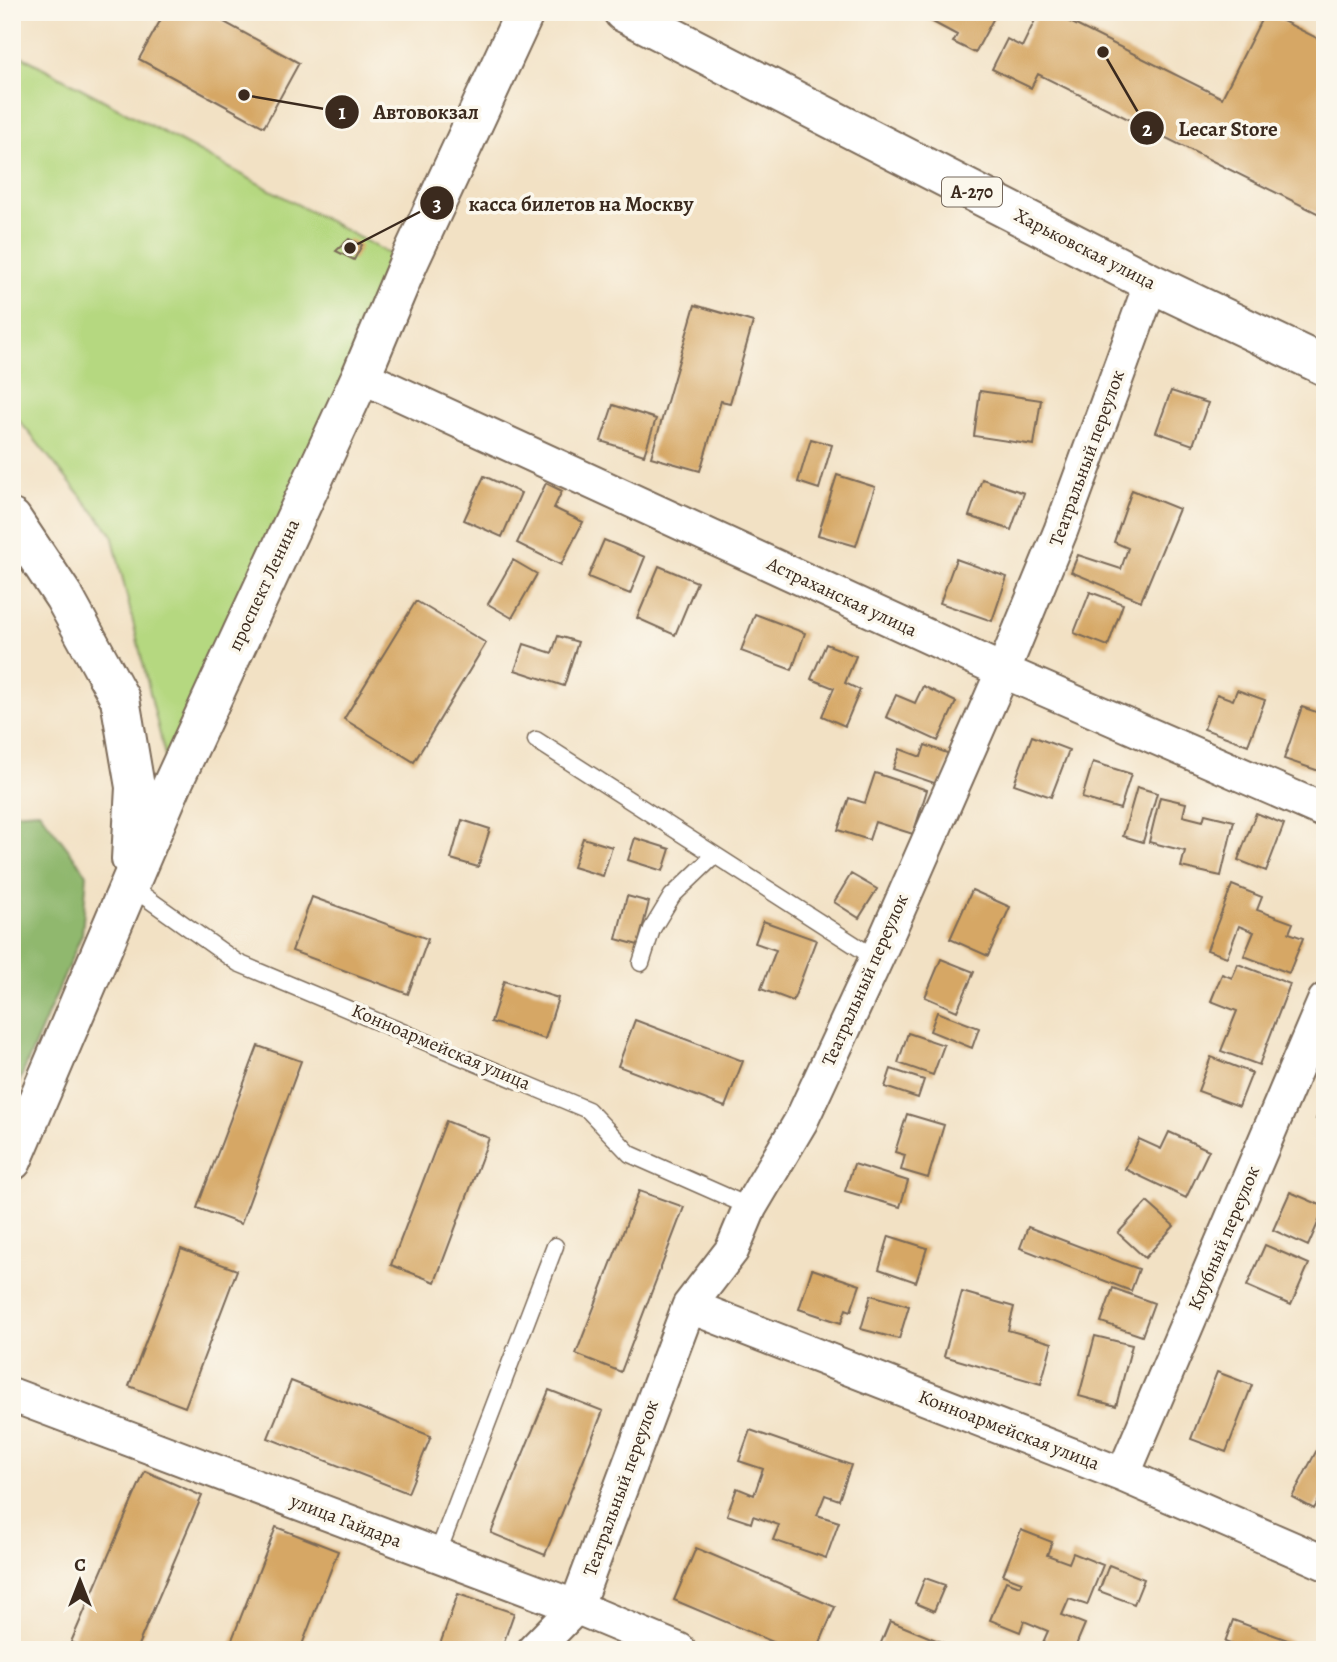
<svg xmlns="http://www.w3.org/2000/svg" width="1337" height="1662" font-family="Alegreya,serif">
<rect width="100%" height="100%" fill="#fbf7ec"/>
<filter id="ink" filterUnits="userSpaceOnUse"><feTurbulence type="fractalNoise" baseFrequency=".0143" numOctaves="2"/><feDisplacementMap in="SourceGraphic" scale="14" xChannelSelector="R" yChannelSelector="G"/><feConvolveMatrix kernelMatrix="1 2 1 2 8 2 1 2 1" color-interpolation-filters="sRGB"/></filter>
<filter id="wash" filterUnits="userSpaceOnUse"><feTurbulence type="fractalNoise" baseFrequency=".00686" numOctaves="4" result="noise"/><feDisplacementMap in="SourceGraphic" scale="28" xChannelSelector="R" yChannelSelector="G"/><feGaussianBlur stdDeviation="1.57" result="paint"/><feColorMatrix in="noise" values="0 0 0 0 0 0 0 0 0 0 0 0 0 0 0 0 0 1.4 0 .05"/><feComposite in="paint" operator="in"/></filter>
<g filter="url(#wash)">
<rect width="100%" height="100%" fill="#f2e1c4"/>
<!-- green -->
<path fill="#b5d880" stroke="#78814f" stroke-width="2" d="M12,51l396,213 -236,521 -60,-251 -100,-122z"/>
<!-- forest -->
<path fill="#90b86e" stroke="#667146" stroke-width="2" d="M39,811l48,63 -5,60 -70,165v-286z"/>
<g id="blocks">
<!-- building -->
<path fill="#d6a765" d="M165,12h41l93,51 -35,64 -125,-68z
M914,12h83l-22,41 -22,-11 4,-7z
M1039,12h11l172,86 43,-86 60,30v175l-287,-143 -7,14 -39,-19 15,-30 15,8z
M349,239l13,6 -8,15 -18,-9z
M695,305l58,17 -23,81 -9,-2 -21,70 -49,-14z
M980,391l61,9 -7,45 -60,-9z
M1171,391l37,12 -15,42 -37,-13z
M613,405l43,14 -12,36 -43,-14z
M811,439l21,6 -13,44 -21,-7z
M837,475l38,12 -19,59 -38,-11z
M484,476l37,17 -19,44 -38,-17z
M982,479l42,14 -13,37 -42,-14z
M546,483l16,8 -8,17 29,14 -22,43 -44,-22z
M1132,490l47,19 -38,92 -70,-29 7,-17 43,14 7,-21 -14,-6z
M604,540l41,17 -15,37 -42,-17z
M956,559l51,18 -15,44 -52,-18z
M513,560l24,14 -25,44 -24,-14z
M659,566l38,16 -22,53 -38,-17z
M1090,592l33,12 -15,42 -34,-13z
M416,601l70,42 -72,119 -70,-43z
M755,614l50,19 -13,37 -51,-19z
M558,636l20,6 -14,44 -49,-16 9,-26 28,9z
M826,644l30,12 -11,27 15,7 -15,36 -23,-10 12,-28 -23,-9z
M923,686l33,16 -18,39 -52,-24 10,-22 19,8z
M1237,690l28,10 -17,45 -44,-16 13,-35 16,6z
M1324,697h1v76l-41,-14 18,-52 17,6z
M1032,736l37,14 -18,47 -37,-13z
M925,745l25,9 -10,31 -47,-16 7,-20 21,8z
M1093,762l38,12 -11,35 -38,-11z
M875,773l52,17 -14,44 -38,-12 -6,18 -31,-10 11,-32 16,5z
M1137,787l20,6 -14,49 -20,-6z
M1160,797l26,6 -3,13 20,5 2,-7 29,7 -13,55 -40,-9 4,-16 -36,-9z
M1256,813l28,11 -18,47 -28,-11z
M462,820l28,9 -12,38 -27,-8z
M583,838l29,9 -9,29 -30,-9z
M635,838l35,11 -7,22 -35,-11z
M851,874l26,15 -18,29 -25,-16z
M1232,885l30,12 -5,13 36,13 -4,10 14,5 -14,35 -45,-17 10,-24 -15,-6 -12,31 -20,-7z
M972,890l38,17 -22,49 -38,-17z
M627,896l22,6 -11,43 -22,-6z
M312,897l116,42 -20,55 -116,-43z
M763,921l53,19 -23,61 -32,-12 15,-39 -21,-7z
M941,959l33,13 -17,39 -32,-14z
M1238,964l52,20 -31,81 -38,-14 16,-40 -26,-10 11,-27 10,4z
M504,981l54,17 -13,41 -54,-17z
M937,1012l42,16 -7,20 -42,-17z
M635,1020l108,41 -18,46 -107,-41z
M908,1033l36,12 -11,30 -35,-12z
M258,1046l43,15 -60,163 -44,-16z
M1211,1057l41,16 -13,33 -41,-15z
M891,1069l33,11 -6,18 -33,-11z
M1325,1098v24l-9,-3z
M907,1114l37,11 -16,53 -27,-8 4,-15 -10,-3z
M446,1121l43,17 -54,144 -44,-17z
M1169,1132l40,18 -23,48 -61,-29 14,-30 22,10z
M854,1164l54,17 -8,26 -55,-16z
M639,1191l45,16 -63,165 -45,-18z
M1290,1192l35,15 -17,39 -35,-16z
M1147,1202l27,24 -29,32 -27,-25z
M1028,1227l111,42 -8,22 -111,-43z
M889,1236l38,12 -11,34 -37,-13z
M1265,1245l44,19 -18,41 -44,-19z
M181,1249l56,21 -52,137 -56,-21z
M812,1269l48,16 -9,26 -5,-2 -5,14 -42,-14z
M1113,1288l41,15 -12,33 -41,-14z
M962,1292l52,15 -6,23 44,13 -11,41 -97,-28z
M871,1295l38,11 -10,33 -38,-10z
M1095,1336l37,9 -16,61 -37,-10z
M1217,1372l35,13 -26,67 -35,-13z
M291,1381l140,55 -23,57 -140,-55z
M549,1390l54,21 -58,144 -54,-22z
M750,1430l101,35 -12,35 -14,-5 -8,20 22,7 -13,36 -53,-18 6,-15 -26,-9 -2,7 -24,-8 10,-27 17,7 9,-26 -24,-8z
M1319,1446l6,3v40l-11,20 -22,-12z
M145,1471l57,25 -66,154h-46l-19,-8z
M276,1527l62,24 -38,99h-72z
M1021,1530l31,12 -5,13 22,8 4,-10 30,12 -16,40 -18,-6 -7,16 23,9 -11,26h-26l-7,-3 7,-16 -24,-10 -4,11 -30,-12 16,-39 14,5 2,-4 -19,-7z
M696,1548l139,59 -18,43h-25l-118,-50z
M1109,1565l35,14 -10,25 -35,-13z
M925,1578l20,7 -11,26 -19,-8z
M458,1594l56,19 -13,37h-63z
M1233,1620l79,29v1h-66l-21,-8z
M890,1621l70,29h-82z"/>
</g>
</g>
<g filter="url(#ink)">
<use href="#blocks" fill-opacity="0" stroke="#7b6a58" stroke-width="2"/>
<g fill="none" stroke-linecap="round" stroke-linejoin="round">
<!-- service casing -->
<g stroke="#7b6a58" stroke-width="19">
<path id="service" d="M536,740l339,218
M130,886l108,77 350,147 42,44 120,53
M641,963l11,-34 20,-33 43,-41
M437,1555l118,-309"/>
</g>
<!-- minor casing -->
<g stroke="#7b6a58" stroke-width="37">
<path id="minor" d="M361,376l642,295 322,140
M689,1306l434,169 202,88
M12,1395l564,212 103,43
M1123,1475l202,-475
M534,1650l42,-43 113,-301 43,-56 18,-43 51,-86 83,-179 119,-271 58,-141 90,-247"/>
</g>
<!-- secondary casing -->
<g stroke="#7b6a58" stroke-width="42">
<path id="secondary" d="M12,519l52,78 56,102 15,88 -4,72
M12,1161l160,-376 189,-409 47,-112 117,-252"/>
</g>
<!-- trunk casing -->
<g stroke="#7b6a58" stroke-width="42">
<path id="trunk" d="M623,12l528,271 174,83"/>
</g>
<!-- service -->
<use href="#service" stroke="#fff" stroke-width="16"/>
<!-- minor -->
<use href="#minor" stroke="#fff" stroke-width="33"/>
<!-- secondary -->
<use href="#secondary" stroke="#fff" stroke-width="38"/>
<!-- trunk -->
<use href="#trunk" stroke="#fff" stroke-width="38"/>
</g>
</g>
<g text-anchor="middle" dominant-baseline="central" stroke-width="7" stroke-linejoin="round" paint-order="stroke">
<!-- shield labels -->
<rect fill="#fbf7ec" stroke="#75685c" stroke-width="2" x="942" y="177.5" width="60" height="29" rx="5"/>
<g font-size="18" font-weight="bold" fill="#3b2a1e">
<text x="972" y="192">А-270</text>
</g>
<!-- street labels -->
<g font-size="19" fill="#3b2a1e" stroke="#fbf7ec">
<text transform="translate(1085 249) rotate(27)">Харьковская улица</text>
<text transform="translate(1087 458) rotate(-70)">Театральный переулок</text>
<text transform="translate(264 585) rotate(-65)">проспект Ленина</text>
<text transform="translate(842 597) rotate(25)">Астраханская улица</text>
<text transform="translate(865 980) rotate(-66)">Театральный переулок</text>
<text transform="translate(441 1047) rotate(23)">Конноармейская улица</text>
<text transform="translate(1224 1238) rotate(-67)">Клубный переулок</text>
<text transform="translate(1009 1430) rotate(21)">Конноармейская улица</text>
<text transform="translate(621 1488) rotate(-70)">Театральный переулок</text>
<text transform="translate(346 1521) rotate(21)">улица Гайдара</text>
</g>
</g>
<!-- callouts -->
<path fill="none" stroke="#3b2a1e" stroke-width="2.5" d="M244 95L342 112M1103 52L1147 128M350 248L437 203"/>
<g fill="#3b2a1e" stroke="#fbf7ec" stroke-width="2.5">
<circle cx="244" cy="95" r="7"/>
<circle cx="1103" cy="52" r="7"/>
<circle cx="350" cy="248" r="7"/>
<circle cx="342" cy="112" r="18"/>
<circle cx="1147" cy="128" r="18"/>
<circle cx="437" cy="203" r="18"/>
</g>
<g font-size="21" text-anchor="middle" font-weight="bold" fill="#fff">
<text x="342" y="119">1</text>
<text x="1147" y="136">2</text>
<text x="437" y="211">3</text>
</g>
<g font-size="21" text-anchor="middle" font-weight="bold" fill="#3b2a1e" stroke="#fbf7ec" stroke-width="7" stroke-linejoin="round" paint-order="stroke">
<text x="426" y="119">Автовокзал</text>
<text x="1228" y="136">Lecar Store</text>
<text x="581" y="211">касса билетов на Москву</text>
</g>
<!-- margin -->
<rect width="1337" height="1662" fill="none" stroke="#fbf7ec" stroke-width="42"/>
<!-- north arrow -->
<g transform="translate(80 1581)" stroke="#fbf7ec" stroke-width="5" paint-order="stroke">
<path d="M0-5L12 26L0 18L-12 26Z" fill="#3b2a1e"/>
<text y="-10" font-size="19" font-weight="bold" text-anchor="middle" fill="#3b2a1e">С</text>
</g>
</svg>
